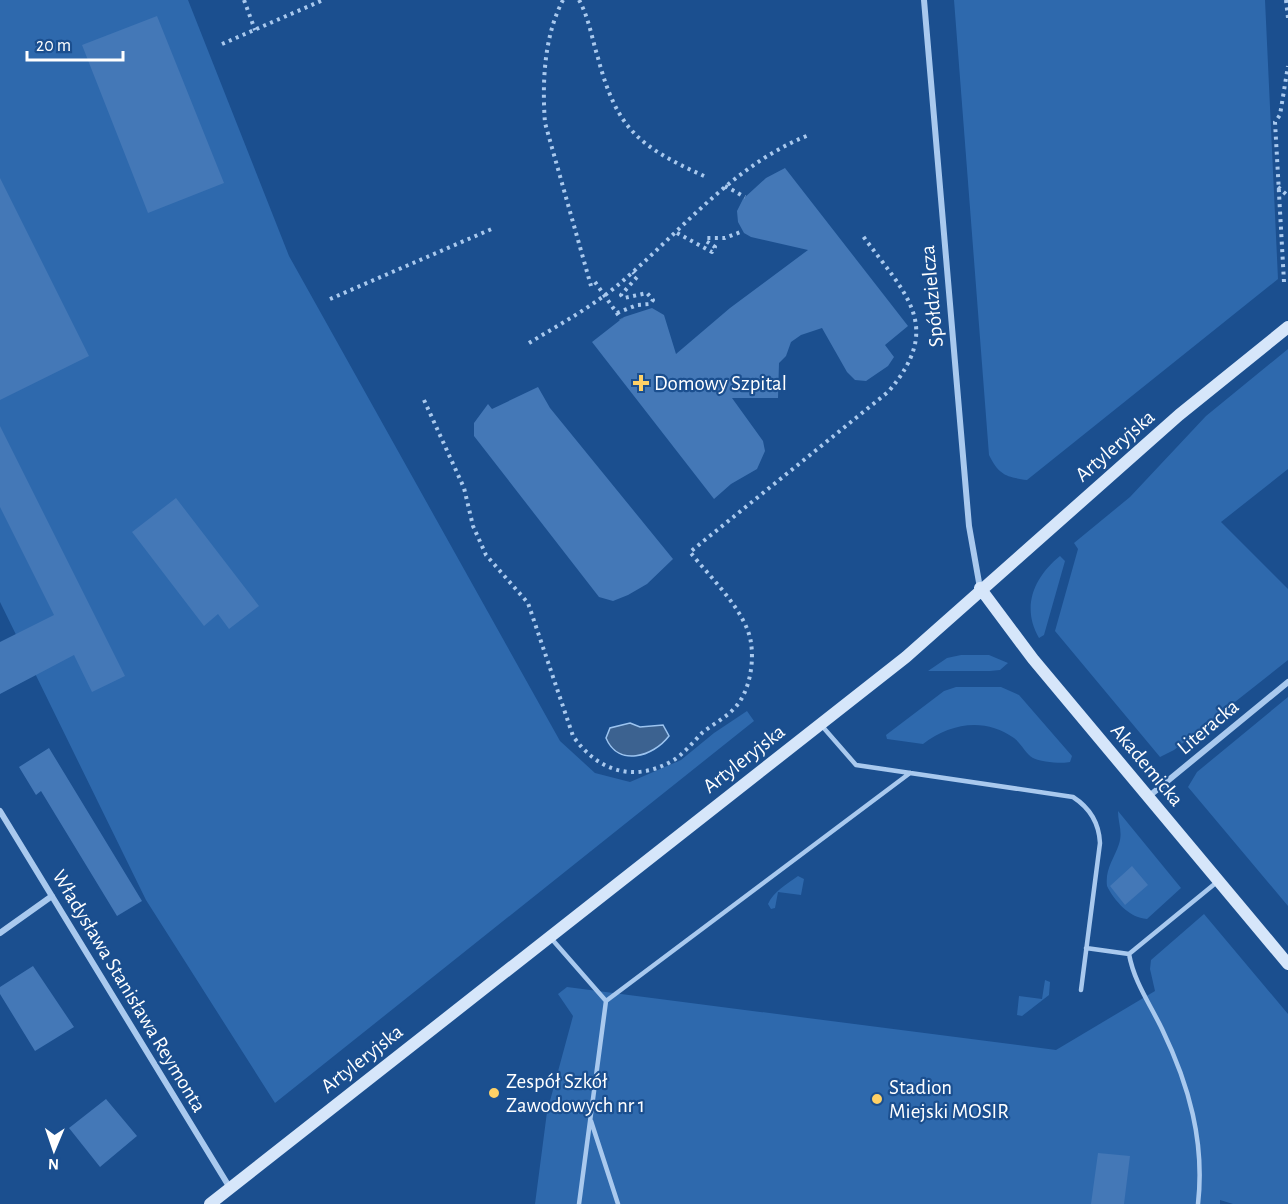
<svg xmlns="http://www.w3.org/2000/svg" width="1288" height="1204" font-family="'Alegreya Sans',sans-serif">
<rect width="100%" height="100%" fill="#1b4f8f"/>
<!-- green -->
<path fill="#2e69ad" d="M0,0h188l101,256 271,485 35,32 35,9 51,-22 33,-27 33,-22 7,10 -479,382 -129,-203 -146,-298z
M954,0h311l13,279 -251,201c-21,-3 -28,-5 -38,-25z
M1288,349v120l-67,53 67,67v71l-114,90 -14,7 -105,-126 23,-82 -4,-6 56,-46 76,-81z
M1060,556l5,5 -21,74 -5,3c-18,-31 -5,-61 21,-82z
M961,655h28l19,8 -8,7 -10,1h-62l19,-13z
M956,687h45l18,8 53,61 -2,6c-7,2 -30,0 -37,-4 -7,-4 -12,-15 -19,-20 -29,-21 -64,-15 -91,6l-36,-5 -1,-4 58,-44z
M1288,697v209l-100,-119 9,-15z
M1118,811l63,77 -34,31c-18,-1 -33,-19 -40,-33 -2,-17 7,-27 12,-42 4,-12 -1,-21 -1,-33z
M798,876l6,3 -3,16 -23,-3 -3,16 -4,1 -3,-5c5,-12 19,-20 30,-28z
M1204,914l84,100v190h-55l-13,-4v4h-685l12,-92 26,-96 -15,-22 9,-7 489,63 99,-59 -5,-22 1,-9z
M1045,980l5,2 -1,13 -27,21 -5,-1 2,-19 23,3z"/>
<!-- water -->
<path fill="#3c6290" stroke="#9cc4f0" stroke-width="1.5" d="M630,723l10,4 23,-2 6,11c-16,21 -51,31 -63,2l4,-10z"/>
<!-- building -->
<path fill="#4478b7" d="M157,16l67,167 -76,30 -66,-168z
M785,168l123,158 -23,19 9,12 -6,9 -22,15 -11,-1 -8,-8 -25,-44 -21,7 -10,7 -5,14 -7,7 -1,35h-46l31,43 2,10 -8,18 -26,15 -17,15 -122,-157 32,-25 28,-9 12,7 12,39 54,-46 78,-58 -57,-13 -7,-4 -6,-11 -1,-11 6,-12 23,-21z
M0,178l89,178 -89,44z
M538,387l12,21 123,151 -26,25 -19,11 -15,6 -14,-4 -125,-161v-13l14,-19 4,5z
M0,426l125,250 -33,16 -18,-37 -74,39v-52l54,-27 -54,-108z
M176,498l83,108 -30,23 -11,-15 -14,12 -72,-94z
M49,748l93,153 -25,15 -76,-125 -5,4 -17,-28z
M1132,866l16,19 -23,20 -15,-19z
M33,966l41,61 -39,24 -35,-57v-7z
M106,1099l31,37 -37,31 -31,-39z
M1098,1153l32,3 -6,48h-33z"/>
<g fill="none" stroke-linecap="round" stroke-linejoin="round">
<!-- path -->
<path stroke="#a9c9ee" stroke-width="4" stroke-dasharray="3 4.5" stroke-linecap="butt" d="M244,0l11,30
M563,0c-19,36 -21,83 -18,123l46,163
M579,0c10,18 13,39 19,58 19,71 40,88 106,118
M1286,0l2,18
M222,44l101,-44
M725,186l20,11
M1278,187l10,9
M677,233l35,19 3,-5 -9,-6 1,-3h18l18,-7
M595,282l26,37
M1284,282l-9,-160 5,-7 8,-49
M330,299l164,-71
M617,313l20,-8 13,-1 3,-4 -6,-7 -23,5 -3,-3 16,-18 -4,-5
M529,343c33,-20 68,-39 96,-64 59,-51 110,-115 184,-144
M424,400l40,88 9,38 13,29 42,48 45,133c24,35 61,47 99,25 11,-6 21,-19 30,-28 11,-9 27,-17 36,-29 12,-16 16,-42 13,-61 -4,-31 -42,-67 -61,-91l198,-160c57,-66 17,-98 -25,-156"/>
<!-- lane -->
<path stroke="#a9c9ee" stroke-width="4.5" d="M822,726l34,39 217,32c17,11 26,25 27,46l-19,147
M550,937l56,64 304,-228
M1086,948l43,6
M591,1121l27,83
M579,1204l27,-203
M1198,1204c7,-62 -9,-119 -36,-175 -12,-25 -28,-47 -33,-75l88,-72"/>
<!-- street -->
<path stroke="#a9c9ee" stroke-width="6" d="M924,0l45,526 11,62
M1148,797l140,-115
M0,811l230,377
M0,933l52,-37"/>
<!-- secondary -->
<path stroke="#d6e6fa" stroke-width="12" d="M980,588l53,71 255,305
M210,1204l696,-547 273,-242 109,-88"/>
</g>
<!-- markers -->
<g fill="#ffd166" stroke="#1b4f8f" stroke-width="2">
<path d="M638 374h6v6h6v6h-6v6h-6v-6h-6v-6h6z"/>
<circle cx="494" cy="1093" r="6"/>
<circle cx="877" cy="1099" r="6"/>
</g>
<g text-anchor="middle" dominant-baseline="central" stroke-width="4.5" stroke-linejoin="round" paint-order="stroke">
<!-- street labels -->
<g font-size="21" fill="#fff" stroke="#1b4f8f">
<text transform="translate(932 296) rotate(-95)">Spółdzielcza</text>
<text transform="translate(1115 446) rotate(-41)">Artyleryjska</text>
<text transform="translate(1208 727) rotate(-40)">Literacka</text>
<text transform="translate(744 759) rotate(-38)">Artyleryjska</text>
<text transform="translate(1147 765) rotate(50)">Akademicka</text>
<text transform="translate(129 991) rotate(59)">Władysława Stanisława Reymonta</text>
<text transform="translate(362 1059) rotate(-38)">Artyleryjska</text>
</g>
<!-- poi labels -->
<g font-size="21" fill="#fff" stroke="#1b4f8f" text-anchor="start">
<text x="654" y="383">Domowy Szpital</text>
<text x="506" y="1081">Zespół Szkół<tspan x="506" dy="24">Zawodowych nr 1</tspan></text>
<text x="889" y="1087">Stadion<tspan x="889" dy="24">Miejski MOSIR</tspan></text>
</g>
</g>
<!-- north arrow -->
<g transform="translate(54 1150) rotate(182)" stroke="#1b4f8f" stroke-width="4.5" paint-order="stroke">
<path d="M0-4.5L10 22L0 15L-10 22Z" fill="#ffffff"/>
<text y="-9" font-size="16" font-weight="bold" text-anchor="middle" fill="#ffffff">N</text>
</g>
<!-- scale -->
<path d="M27 51v9h96v-9" fill="none" stroke="#ffffff" stroke-width="3"/>
<text x="36" y="51" font-size="18" fill="#ffffff" stroke="#1b4f8f" stroke-width="4.5" paint-order="stroke">20 m</text>
</svg>
